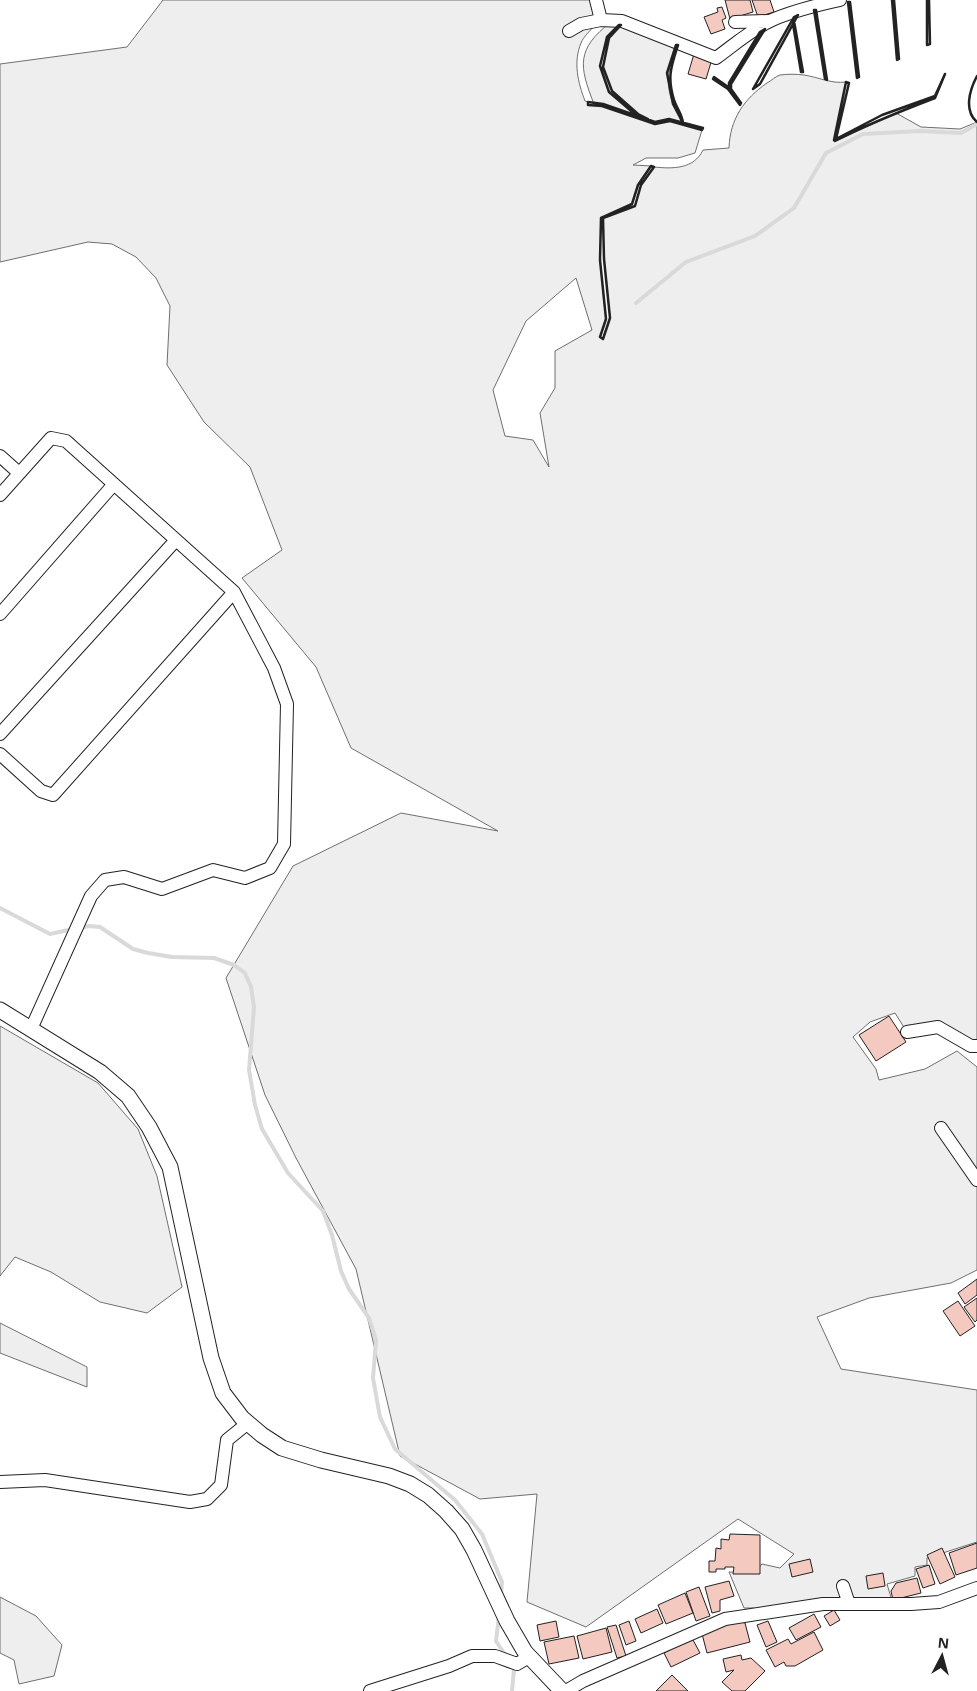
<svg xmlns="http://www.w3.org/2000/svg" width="977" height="1691" font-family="'Noto Sans',sans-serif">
<rect width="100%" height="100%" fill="#fff"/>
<!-- green -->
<path fill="#eee" stroke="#6f6f6f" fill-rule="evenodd" d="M163,0h429l3,25c-4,5 -12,12 -14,18 -8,19 -3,40 4,58l3,1v3l14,1 53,18 15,-3 32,9 -7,23 -17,5h-32l-13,7 18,1 -13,19 -6,19 -31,14 -1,42 6,59 -6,18 3,2 7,-21 -6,-59 -1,-41 32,-12 6,-21 13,-18c19,2 40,2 49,-17l26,-2c1,-29 15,-49 38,-65 4,-2 9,-7 13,-8 7,-1 17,-1 24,0 14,2 27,9 42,7l-11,59 61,-28 25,14 39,2 17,-7v924l-39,-19 -31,5 -12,-19 -25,9 -17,15 23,32 3,11 46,-11 32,-18 20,16v203l-26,13 -82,15 -52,19 24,52 136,21v152l-50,16v7l-12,2v9l-28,8 6,20 -136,10 -3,-6h-10l-15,-36 25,1 8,-9 18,4 14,-14 -56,-35 -152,108 -59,-25 10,-108 -57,5 -80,-43 -44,-187 -60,-111 -31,-63 -39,-117 67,-112 108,-53 97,18 -147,-83 -35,-81 -74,-89 40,-28 -32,-83 -46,-45 -37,-57 3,-59 -14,-28 -20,-21 -24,-13 -24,-2 -88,20v-198l127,-17zM576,278l16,52 -37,21v37l-15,25 9,54 -16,-27 -28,-4 -12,-46 33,-69z
M611,22l8,3 -12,12 -7,29 9,26 28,24 -34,-12h-9c-15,-38 -18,-55 17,-82z
M621,25l55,20c-6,21 -12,36 -3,59 3,7 7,11 8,18l-13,-3 -13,3 -8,-3 -9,-5 -26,-23 -9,-24 6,-29z
M0,1026l98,57 40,46 19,47 25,111 -35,26 -47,-11 -49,-30 -36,-15 -15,19z
M0,1323l87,44v20l-87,-34z
M0,1597l36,19 26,29 -8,31 -35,8 -5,-24 -14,-7z"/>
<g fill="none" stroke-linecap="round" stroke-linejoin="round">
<!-- stream -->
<path stroke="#d9d9d9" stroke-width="4" d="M636,303l50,-41 69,-26 39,-28 32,-55 37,-19 57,-3 41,2 16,-9
M0,908l50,26 23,-5
M80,928l9,-2 11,1 33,22 15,4 24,4 42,1 20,7 11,8 6,14 3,20 -5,63 6,35 7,24 26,44 35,38 9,24 9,36 8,18 20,29 7,22 -3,38 7,39 15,32 60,51 27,34 20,48 -1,12
M499,1616l-3,25 10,15
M512,1691l2,-22 -2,-3"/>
</g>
<!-- building -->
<path fill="#f3c9c0" stroke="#222" d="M725,0h25l3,12 -23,7z
M752,0h18l4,12 -16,5z
M722,7l4,11 -4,2 3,9 -14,5 -7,-17 14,-5 -1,-4z
M694,54l18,5 -6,20 -18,-5z
M889,1016l17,26 -30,19 -17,-26z
M977,1279v16l-12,9 -7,-11z
M977,1298v22l-2,2 -11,-15z
M958,1301l17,25 -15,10 -17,-25z
M730,1534l30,1v39h-27l1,-7h-9v2h-9v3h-7v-11h6l1,-13 5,1v-10l8,1z
M977,1543v25l-21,7 -7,-22z
M942,1548l13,29 -15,7 -13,-29z
M810,1559l3,13 -21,5 -3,-13z
M929,1565l6,19 -12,4 -7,-19z
M883,1573l2,13 -17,3 -2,-13z
M917,1578l4,15 -28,7 -2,-9 5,-8z
M729,1581l5,15 -14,4v11l-8,2 -7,-26z
M699,1587l11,29 -14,5 -10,-29z
M685,1593l8,20 -27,11 -8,-19z
M657,1609l6,14 -22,10 -6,-14z
M834,1610l6,10 -10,6 -6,-10z
M814,1614l7,13 -25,13 -7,-12z
M556,1621l3,16 -19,4 -3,-16z
M629,1621l7,20 -10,4 -7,-20z
M737,1621l8,2 5,19 -43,11 -6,-23z
M768,1621l9,21 -11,5 -9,-22z
M616,1625l10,31 -9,2 -10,-31z
M606,1628l6,24 -29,7 -6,-23z
M814,1632l9,18 -28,16h-9l-2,-4 -9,5 -9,-17 22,-11 3,5z
M574,1636l5,22 -30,6 -5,-22z
M692,1638l8,15 -29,14 -7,-14z
M741,1655l1,5 9,-2 14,13 -20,20h-13l-10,-9 12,-12 -8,2 -3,-13z
M672,1675l16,16h-32z"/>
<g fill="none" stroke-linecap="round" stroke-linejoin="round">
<!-- minor casing -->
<g stroke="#222" stroke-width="14">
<path id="minor" d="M596,0l5,20 21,1 94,37c18,-13 36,-29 56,-38 21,-9 45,-15 68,-20
M735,22l33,-1
M569,31l12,-7 20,-4
M0,456l19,17
M0,495l51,-57 15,3 168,151 40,76 13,36 -3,140 -14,24 -25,10 -32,-8 -51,19 -38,-12 -19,3 -14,16 -60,133
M0,614l114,-130
M0,734l176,-194
M0,754l41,37 12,4 181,-203
M907,1032l31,-5 33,19h6
M941,1128l36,52
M0,1482l45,-2 145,22 17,-3 14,-14 6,-45 21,-17
M843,1586l6,18
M370,1691l79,-25 23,-10h23l22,8 12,-7
M566,1691l17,-10 142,-62 98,-15h88l28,-2 38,-14"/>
</g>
<!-- tertiary casing -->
<g stroke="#222" stroke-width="17">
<path id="tertiary" d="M0,1010l100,62 28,24 21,31 21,40 41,191 12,35 19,25 20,17 20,13 39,12 68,16 21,8 18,11 18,16 16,18 12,21 33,71 18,31 37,39"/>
</g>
<!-- minor -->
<use href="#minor" stroke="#fff" stroke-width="12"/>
<!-- tertiary -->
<use href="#tertiary" stroke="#fff" stroke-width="15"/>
<!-- wall -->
<path stroke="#222" stroke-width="2.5" d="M892,0l5,60 2,-1 -5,-59
M927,0v45l3,-1 -1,-44
M848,2h2l9,75 -2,1z
M814,10h2l11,70 -2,-1z
M798,15l-38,69 -7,5 41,-72z
M794,21l9,51h-2l-8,-48z
M619,25h2l-12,13 -6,29 9,24 26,23 10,5 -11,-3 -28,-24 -9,-26 7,-29z
M765,29l-34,55v5l-2,-2v-4l31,-51z
M676,45h2c-7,22 -11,32 -4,55 3,9 8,14 9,23l-10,-19 -6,-31z
M945,74l-10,24c-34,13 -67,26 -100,43l-1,-1 48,-25 53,-19z
M977,76c-8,15 -13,35 0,46
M714,77l17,12 10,14 -1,2 -12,-16 -15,-10z
M846,82l3,1 -13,56 -2,1z
M588,102l15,2 52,18 14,-3 34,9 -1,2 -32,-9 -15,3 -53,-18 -14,-1z
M651,166l3,1 -13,18 -6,21 -32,12 1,41 6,59 -7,21 -3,-2 6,-18 -6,-59 1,-42 31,-14 6,-19z"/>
</g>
<!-- north arrow -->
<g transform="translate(942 1656) rotate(6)" stroke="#ffffff" stroke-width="4" paint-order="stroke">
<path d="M0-4L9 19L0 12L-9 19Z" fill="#222222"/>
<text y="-8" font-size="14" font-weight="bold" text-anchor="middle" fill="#222222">N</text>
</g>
</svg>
